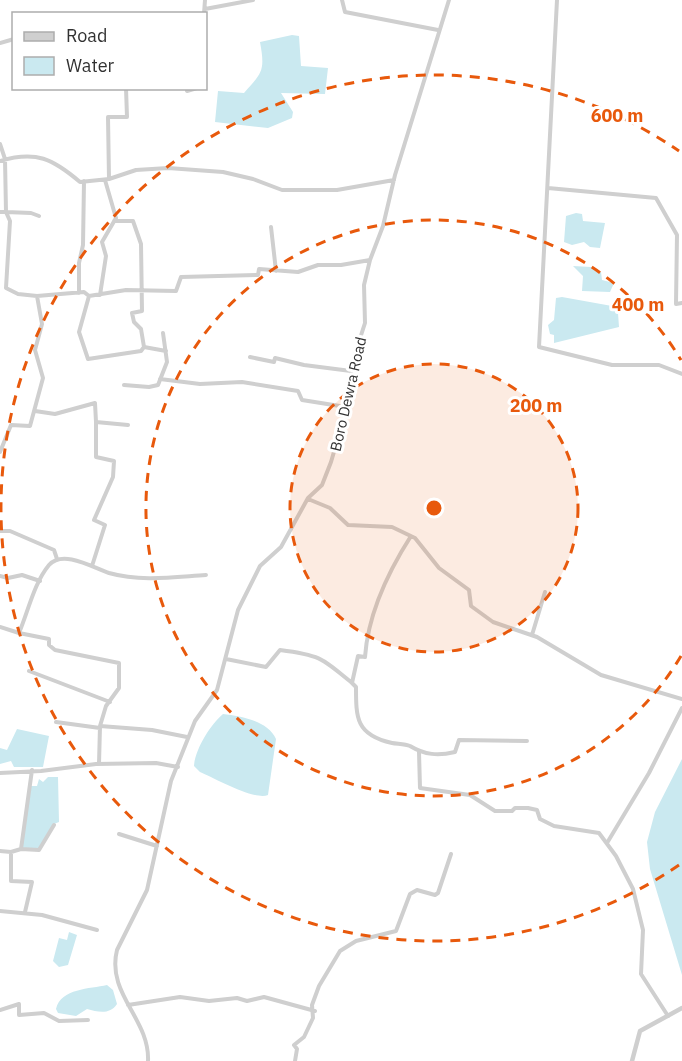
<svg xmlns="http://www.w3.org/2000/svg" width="682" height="1061" font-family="'IBM Plex Sans',sans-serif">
<rect width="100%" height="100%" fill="#fff"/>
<!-- water -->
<path fill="#cae9f0" d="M292,35l7,1 2,30 27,2 -3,26 -44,-1 12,19 -1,6 -24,10 -53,-6 3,-31 26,2c19,-21 21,-23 16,-51z
M576,213l6,1 1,7 22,2 -5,25 -10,-1 -6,-5 -12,3 -8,-3 2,-26z
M573,266l18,1 10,5 1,8 12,3 -4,9 -28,-1 1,-15z
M562,297l50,9 6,7 1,14 -65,16v-8l-4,-1 -2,-9 6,-5 2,-22z
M223,714c18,2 45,7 53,25l-8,56c-13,6 -54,-17 -68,-23l-6,-6c1,-17 17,-42 29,-52z
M17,729l32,7 -6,31h-29l-3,-6 -11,3v-16l7,2z
M682,759v216l-32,-106 -3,-27 8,-30z
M48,777h10l1,45 -5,2 -15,24 -17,1 9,-63h6l2,-7 4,3z
M69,932l8,3 -9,30 -9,2 -6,-6 6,-23 8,2z
M107,985l6,5 4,14c-7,11 -19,8 -30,5l-11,7 -18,-3 -2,-4c5,-21 34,-20 51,-24z"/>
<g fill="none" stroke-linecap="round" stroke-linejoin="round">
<!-- minor -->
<path stroke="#cfcfcf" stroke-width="4" d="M342,0l3,12 93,18
M557,0l-18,347 73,18h47l23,9
M205,9l48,-9
M204,14l1,-14
M0,43l14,-4
M187,91l10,-3
M0,144l5,15 1,53 25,1 8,3
M0,161c36,-11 53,-2 80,21l29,-3 27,-9 32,-2 55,4 30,7 29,11h55l57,-10
M109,179l-1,-62h19l-1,-29
M548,188l108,10 21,37 -1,69 6,-1
M0,212h6l4,9 -4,67 12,6 19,2 5,28 -7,26 8,28 -13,48 -19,-1 -11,27
M114,221h19l8,23 1,67 -10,2 2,9 7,7 3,18
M271,227l5,44
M79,293v-30l4,-18 1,-64
M100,295l6,-39 -4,-14 14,-24 -11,-38
M37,296l47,-4 5,4 -10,36 9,27 53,-8 3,-4 22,4
M89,296l37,-6 50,1 5,-14 77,-2 1,-6 39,3 20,-7h23l29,-5
M250,357l24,5 1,-4 29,7 47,6
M160,379l40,5 42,-2 56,9 4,9 44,7
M124,385l25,2 9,-2 9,-23 -4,-29
M35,411l20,3 40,-11 1,19 32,3
M308,499l22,9 18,17 44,2 23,11 24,30 30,22 2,16 22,16 44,15 64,38 81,24
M0,531h10l44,19 3,9
M411,536c-23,36 -43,78 -46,121l-7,-1 -6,27 4,4c0,31 0,48 36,56 5,1 13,1 18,3 15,9 28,10 45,6l4,-12 68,1
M92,566l13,-41 -11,-5 19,-43 1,-16 -18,-4v-35
M0,576l8,2 14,-3 18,6
M0,627l19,6c9,-21 15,-50 30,-68 14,-16 45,3 60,8 32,9 65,4 97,2
M19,633l30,6v6l6,5 64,13v25l-13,18 -6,20
M532,635l13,-43
M226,659l40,8 14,-17c40,5 42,8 72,33
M29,671l81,31
M56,722l44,6
M419,752l1,36 50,7 25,16h17l3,-3h13l9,2 3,9 14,7 45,7 17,23 17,33 10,41 -2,44 27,42
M99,764l1,-38 52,4 35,7
M32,770l-11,79 18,1 15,-25
M0,773l41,-2 55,-7 60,-1 22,4
M119,834l38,12
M607,843l42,-70 33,-65
M21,849l-10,3v29l21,1 -7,30
M0,851l11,1
M0,911l42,4 55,15
M128,1005l52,-8 29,4 28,-3 10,3 17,-4 51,14
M0,1010l19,-6v11l25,-2 15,8 29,-1
M148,1061c2,-42 -42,-67 -31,-111l30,-60 24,-109 24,-60 22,-31 21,-80 22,-44 21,-19 27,-49 14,-13 9,-23 14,-48 8,-54 12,-37 -1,-38 6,-25 13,-34 12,-51 54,-175
M295,1061l2,-12 -3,-4 10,-8 9,-19 -1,-13 7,-19 21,-35 16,-10 40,-10 14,-37 7,-4 18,5 3,-2 13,-39"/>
<!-- tertiary -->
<path stroke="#cfcfcf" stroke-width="4.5" d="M632,1061l8,-30 42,-23"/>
</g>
<!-- distance rings -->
<circle cx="434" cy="508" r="144" fill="#e8590c" fill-opacity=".12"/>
<g fill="none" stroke="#e8590c" stroke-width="3" stroke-dasharray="10 8">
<circle cx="434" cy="508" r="144"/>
<path d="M681 656A288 288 0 1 1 681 360"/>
<path d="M679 865A433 433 0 1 1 679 151"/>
</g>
<g text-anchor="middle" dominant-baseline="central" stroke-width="6" stroke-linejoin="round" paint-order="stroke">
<!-- street labels -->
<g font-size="15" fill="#323232" stroke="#fff">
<text transform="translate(348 394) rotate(-77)">Boro Dewra Road</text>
</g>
</g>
<circle cx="434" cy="508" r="9" fill="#e8590c" stroke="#fff" stroke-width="3"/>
<g font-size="18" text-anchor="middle" font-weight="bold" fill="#e8590c" stroke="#fff" stroke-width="6" stroke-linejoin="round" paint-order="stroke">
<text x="617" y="122">600 m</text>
<text x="638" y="311">400 m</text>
<text x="536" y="412">200 m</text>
</g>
<!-- legend -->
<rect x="12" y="12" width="195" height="78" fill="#ffffff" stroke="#adadad" stroke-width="1.5"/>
<rect x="24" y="32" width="30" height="9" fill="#cfcfcf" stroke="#adadad" stroke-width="1.5"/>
<text x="66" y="42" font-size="18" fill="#323232">Road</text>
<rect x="24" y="57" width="30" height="18" fill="#cae9f0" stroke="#adadad" stroke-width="1.5"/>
<text x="66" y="72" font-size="18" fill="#323232">Water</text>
</svg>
